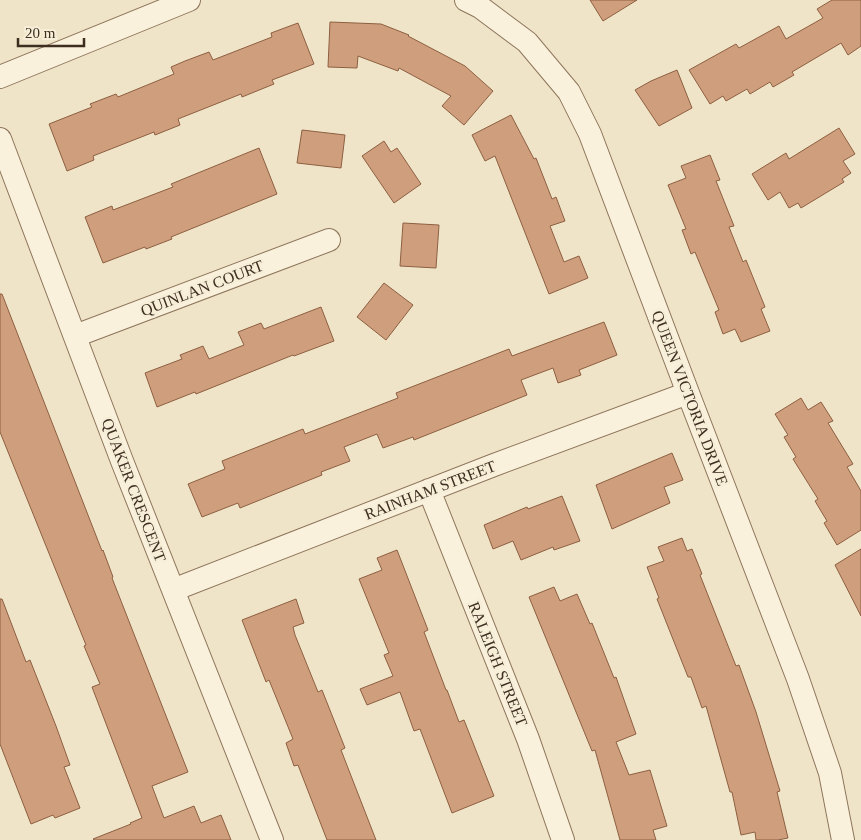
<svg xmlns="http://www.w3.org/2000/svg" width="861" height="840" font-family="'Times New Roman',serif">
<rect width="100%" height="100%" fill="#f0e4c8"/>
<!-- building -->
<path fill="#cf9f7d" stroke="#8d5f41" d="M590,0h47l-34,21z
M832,0h29v46l-13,9 -7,-12 -49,29 2,3 -21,12 -3,-5 -20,12 -3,-5 -21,12 -3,-5 -13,8 -21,-34 47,-26 3,4 40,-22 7,13 37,-21 -6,-9z
M330,22l51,2 28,11 -1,1 57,30 28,25 -29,34 -22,-19 9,-10 -52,-28 -1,3 -40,-15 -1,12 -29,-1z
M298,23l16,41 -42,16 2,4 -32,13 -1,-3 -63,25 2,6 -25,10 -1,-3 -61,24 1,4 -27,11 -18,-47 43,-17 -2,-3 26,-10 2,3 56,-23 -3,-7 14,-6 24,-9 4,8 59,-23 -1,-4z
M677,70l15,38 -33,18 -24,-36 16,-9z
M511,115l23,44 2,-1 16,41 4,-2 9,24 -15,5 14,36 15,-6 9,22 -39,16 -54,-138 -10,5 -13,-26z
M839,128l16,26 -12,7 8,12 -9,6 2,3 -43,26 -3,-5 -9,5 -9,-16 -12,8 -16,-26 34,-21 3,6z
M302,130l43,5 -4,33 -44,-5z
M384,141l7,11 6,-4 24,36 -27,19 -32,-47z
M259,148l18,46 -106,43 1,2 -26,10 -1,-2 -42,16 -18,-46 27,-11 1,4 60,-23 -2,-3z
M710,155l10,25 -4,1 18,45 -5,1 14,35 3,-2 19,47 -4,2 9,22 -29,11 -6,-13 -12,5 -8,-22 4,-2 -24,-58 -4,2 -9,-24 4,-1 -18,-44 18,-7 -5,-12z
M403,223l36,2 -3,43 -36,-2z
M384,283l29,22 -27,35 -29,-23z
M0,294h2l100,257 1,-1 10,27 -1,1 76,194 -36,14 12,32 30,-12 7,17 20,-8 10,25h-137l-1,-1 38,-15 -1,-1 12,-5 -50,-131 8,-3 -16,-38 2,-1 -86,-213z
M321,307l13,34 -40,15 -1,-1 -97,39 -1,-2 -38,15 -12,-34 37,-14 -2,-4 23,-9 6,13 35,-14 -6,-13 23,-9 3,6z
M604,322l13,33 -38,15 2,5 -23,8 -5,-15 -32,12 6,15 -113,45 -1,-3 -30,11 -6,-14 -33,13 6,14 -29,11 1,3 -82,33 -2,-5 -36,14 -14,-33 37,-15 -3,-8 81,-32 2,5 93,-36 -2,-5 113,-44 3,7z
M801,398l7,12 13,-8 12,19 -5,2 25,41 -6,3 14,24v39l-24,15 -13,-22 3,-2 -12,-20 3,-2 -25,-40 3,-2 -12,-20 4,-2 -13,-21z
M672,453l11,27 -19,7 6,16 -58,26 -16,-44z
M562,496l18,45 -26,9 -1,-3 -32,13 -8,-19 -20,8 -9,-24 43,-18 1,2z
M682,538l5,13 5,-2 10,25 -2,1 36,91 3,-1 17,47 24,79 -3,1 11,46 -10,2h-22l-1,-8 -14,3 -9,-43h-2l-24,-86 -4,2 -11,-31h-3l-31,-78 2,-1 -12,-31 17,-6 -6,-14z
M861,549v67l-26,-51z
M397,550l31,80 -4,2 22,58h1l12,32 5,-2 30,76 -42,17 -32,-84 -6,2 -14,-39 -33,13 -7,-16 33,-13 -9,-21 5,-2 -30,-74 23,-9 -5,-12z
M554,587l6,14 17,-7 13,30 2,-1 22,55 2,-1 20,57 -20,8 13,33 21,-5 17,56 -14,4 3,10h-36l-25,-90 -3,1 -63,-154z
M0,599h2l24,63 4,-2 26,66 14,39 -6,2 16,41 -25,10 -2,-3 -22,9 -31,-80z
M296,599l8,24 -11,4 2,8 23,57 4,-2 23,58 -4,2 35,90h-49l-29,-75 -4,1 -8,-23 7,-4 -24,-59 -3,2 -24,-62z"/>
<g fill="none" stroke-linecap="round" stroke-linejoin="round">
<!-- street casing -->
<g stroke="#8d765c" stroke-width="24">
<path id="street" d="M466,0l14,7 47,35 42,50 21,42 98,259 110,286 32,94 13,67
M0,77l189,-77
M0,139l122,322 150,379
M75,336l254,-96
M429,490l99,249 35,101
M173,590l321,-125 194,-72"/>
</g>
<!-- street -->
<use href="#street" stroke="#faf1dc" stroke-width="22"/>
</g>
<g text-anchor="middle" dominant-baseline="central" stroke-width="5" stroke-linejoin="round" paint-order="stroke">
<!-- street labels -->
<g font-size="16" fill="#3d2e20" stroke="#f7eed8">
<text transform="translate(202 288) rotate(-21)">QUINLAN COURT</text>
<text transform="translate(690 398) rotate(69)">QUEEN VICTORIA DRIVE</text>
<text transform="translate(134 490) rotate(69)">QUAKER CRESCENT</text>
<text transform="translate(430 490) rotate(-21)">RAINHAM STREET</text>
<text transform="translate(498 664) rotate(68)">RALEIGH STREET</text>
</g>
</g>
<!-- scale -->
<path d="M18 38v8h66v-8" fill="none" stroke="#3d2e20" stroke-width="2.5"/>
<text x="25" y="38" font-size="15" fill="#3d2e20" stroke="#f7eed8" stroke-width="4" paint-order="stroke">20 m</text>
</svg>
